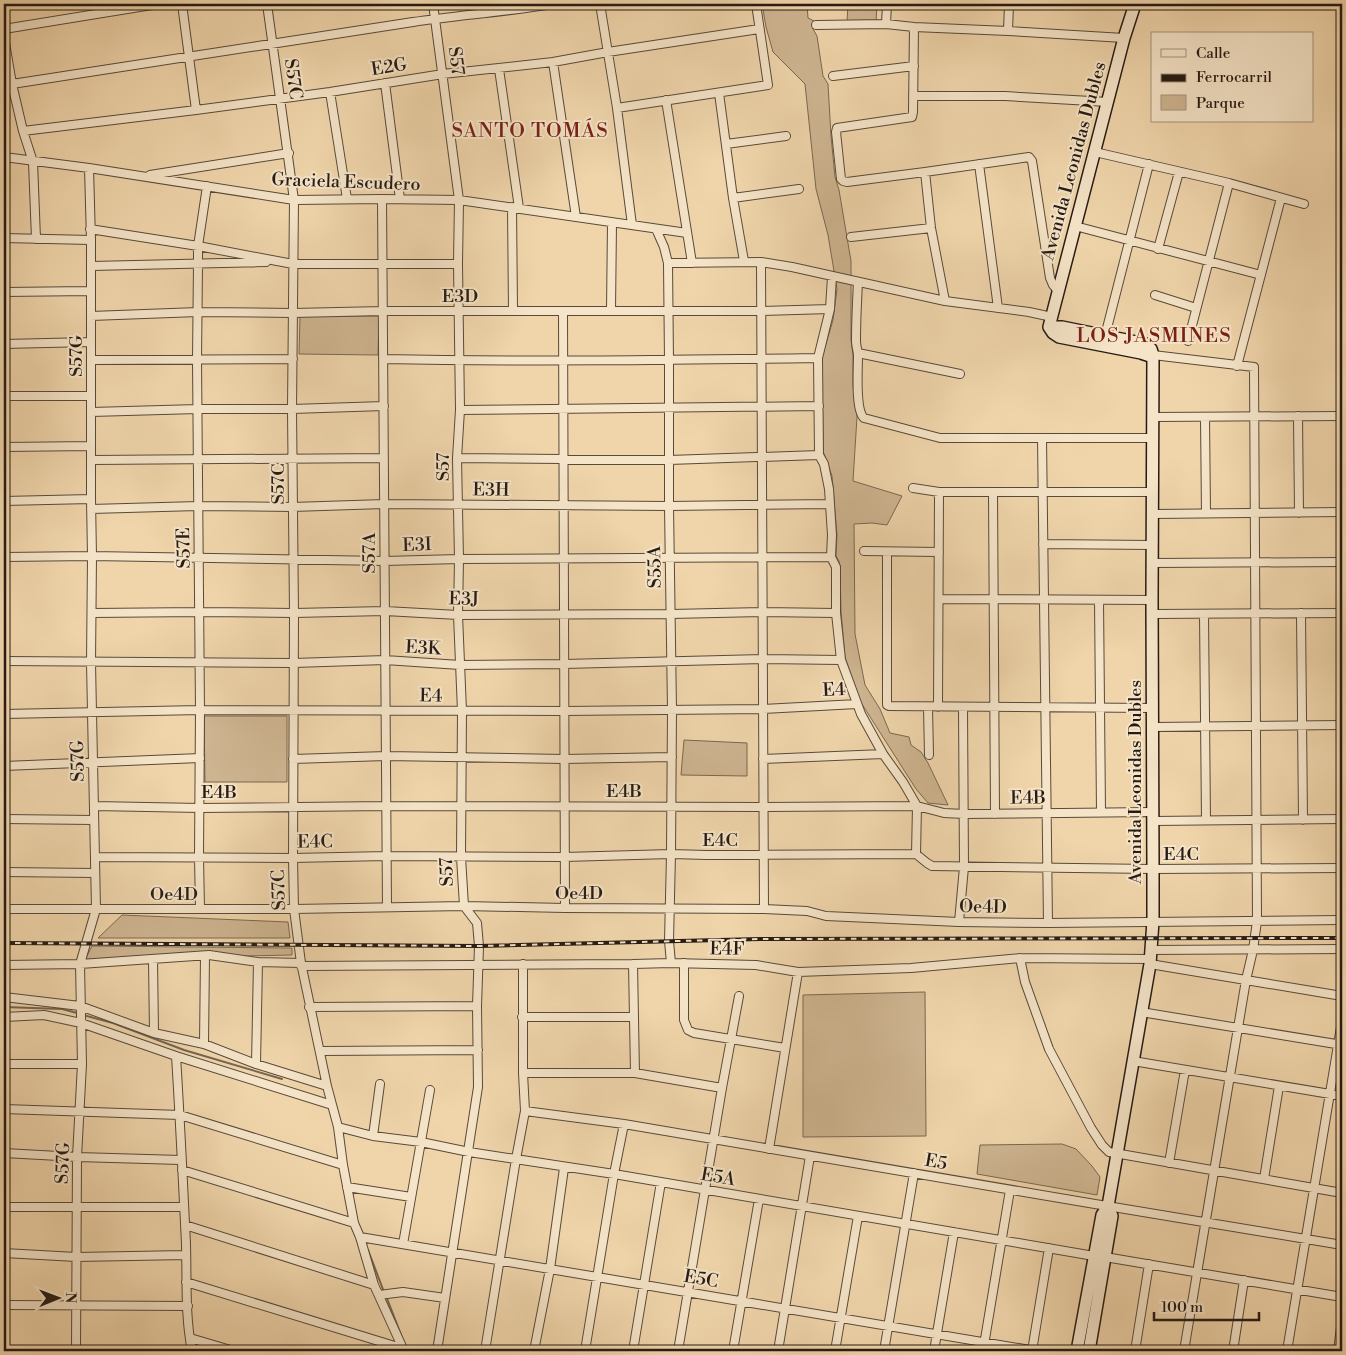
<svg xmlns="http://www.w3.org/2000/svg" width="1346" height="1355" font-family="'Libre Bodoni',serif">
<rect width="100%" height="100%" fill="#f0d5ab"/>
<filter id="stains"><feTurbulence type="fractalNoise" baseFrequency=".004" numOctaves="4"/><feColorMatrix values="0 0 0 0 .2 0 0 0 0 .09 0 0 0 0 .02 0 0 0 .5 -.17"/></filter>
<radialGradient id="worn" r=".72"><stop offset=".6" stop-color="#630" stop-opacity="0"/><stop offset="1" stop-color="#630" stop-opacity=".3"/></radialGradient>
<!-- green -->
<path fill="#ceb591" stroke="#7a6852" d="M762,4h45l1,14 6,3 -1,8 4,7 6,40 5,8 3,52 4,41 4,13 12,71v79l2,15v30l4,32 -4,64 49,15 -15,29 -15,-2 -18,1 1,110 10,51 15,24 10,24 19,4 2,8 10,7 7,11 20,42 -20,-2 -12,-14 -56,-88 -15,-44 -4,-46 -1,-43 -1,-7 -3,-5 1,-21 -5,-59 -9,-25 -1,-94 11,-37 4,-31 -9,-54 -12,-46 -11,-105 -32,-32 -7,-25z
M848,4h29l-1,19 -29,-1z
M300,316h79l-1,39 -79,-1z
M287,716v66h-82l-1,-66z
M684,740l63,3v33l-66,-1z
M122,915l166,7 2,16h-192z
M92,946l200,2v7l-197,4 -10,1z
M925,992l1,144 -123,1v-142z
M1062,1144l14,5 16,17 8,11 -3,18 -120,-21 3,-29z"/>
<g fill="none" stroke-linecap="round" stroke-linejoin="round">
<!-- stream -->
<path stroke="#766550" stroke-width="2" d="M4,1007l58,2 15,4
M83,1015l30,8 71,27 98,29
M368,1250l16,42
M386,1296l19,49"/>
<!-- minor casing -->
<g stroke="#584a3a" stroke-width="10">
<path id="minor" d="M182,4l14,106
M267,4l27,196 -2,209 2,204 -1,245 1,51 7,54 26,123 11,41 5,38 11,58 6,14 14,48 30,66
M433,4l26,196 -1,64 2,146 -3,48 2,101 -1,56 4,96 -1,146 3,49 13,17 2,23 -2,60 1,81 -41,264
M600,4l17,104 15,117
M886,24l1,-20
M816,25l70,-1 28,3 94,4 116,7
M914,27l-1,85 -1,5 -75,11 -1,4 5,47 2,2 4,1 78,-10 104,-15 3,4 18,117 3,7 5,6
M4,29l154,-25
M1008,31l1,-27
M4,37l8,47 11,47 10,31 3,77
M553,62l23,155
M499,69l20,139
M833,76l81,-10
M385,83l15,116
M12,84c134,-21 268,-42 401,-62 47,-7 93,-10 139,-18
M330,92l17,107
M719,93l14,105 11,63
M913,96h92l103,6
M666,100l26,163
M617,108l151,-23 -12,-81
M23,131l173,-21 134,-18 113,-18 110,-12 55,-10 151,-23
M726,144l60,-8
M1095,152l134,31 75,21
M4,157l85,11 205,32 88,-1 77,1 228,33
M979,164l19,144
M925,172l6,56 14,73
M150,175l139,-22
M733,198l66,-9
M382,199l5,708
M512,207l1,104
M1075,226l186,49
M90,229l108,17 95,18h165
M656,229l8,18 4,16 1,98v145l3,204 -1,144 -2,87 2,22
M851,237l80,-9
M4,238l87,2
M1158,249l21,-77
M761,262l3,647
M668,263l93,-1 31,5 153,34 84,11 23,5
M91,266l175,-4
M832,276l-2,33 -12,49 1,97 5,9 5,25 3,46 -1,22 5,10v46l5,47 20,54 22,40 20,28 14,24 -1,48
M858,282c-1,19 -2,39 -2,59 0,5 2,10 2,15 0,13 -3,54 6,62l76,20h213
M4,292l86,-1
M1155,295l41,13
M611,311l1,-88
M563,312l2,596
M91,316l107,-4 95,1 90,-2h378l69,-2
M1105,336l44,-172
M1188,341l41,-158
M4,344l86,-2
M858,353l102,21
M1153,355l101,12 3,554 -4,29 -7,30 -62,371
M383,359c145,3 290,1 435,-1
M91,360l202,-1
M1237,366l44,-168
M4,396h87
M460,410l359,-4
M91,412l107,-3h94l92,-3
M1298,416l1,97
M1153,417l189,-1
M1205,417l1,96
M1042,438l6,485
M4,447l87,-1
M457,458l212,2 150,-5
M91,460l293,-2
M913,488l26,4h214
M993,492l2,322
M4,501l87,-2
M91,509l107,-3 94,1 92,-3 285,2 161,-2
M1153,514l189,-2
M1043,544l110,1
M864,551l75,1
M887,552v153l2,1 264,2
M4,557l88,-1 292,5 75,-2 372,-2
M1153,563l189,-1
M939,599l213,1
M1099,600l2,212
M92,613l108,-1 94,1 91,-2 73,4 213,-1 91,-2 74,1
M1301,613l2,207
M1153,614l189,-1
M1204,614l2,206
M4,661l290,2 91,-3 75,5 104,-1 199,-5 78,1
M928,707l1,48
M938,707l1,-215
M4,714l196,-4 364,1 199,-2 94,-5
M1153,727l189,-2
M293,759l93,-3 178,3 108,-2
M763,759l120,-5
M4,766l196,-8
M94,806l106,2 186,-2 377,1 154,-1 27,7 20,1 189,-2
M4,819l90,1
M1153,821l189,-2
M95,857l198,1 93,-2 178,1 107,-3 36,1 209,-1 11,9 5,3 221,3 189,-1
M4,872l91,1
M4,909h290l170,-3 101,2 199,1 43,2 19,5 133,6 89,1 294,-3
M200,909l-1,-52 1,-147 -3,-350 1,-96v-18l9,-60
M959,922l5,-55 -1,-160
M1151,950l191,-1
M1020,958l5,24 24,67 42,79 11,17 7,7 233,41
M153,960l1,73
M684,963v57l4,10 6,3 91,15
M633,964l2,109
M1150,964l192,32
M4,965l76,-1 129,-9 49,7 43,1
M301,966l332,-2 38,-1 85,2 42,7 113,-4 109,-10 130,1
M4,997l76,9 74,27 50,11 52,20 71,22
M309,1007l168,-1
M1141,1012l201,33
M4,1017l40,-2 37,8 95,33 156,49
M522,1017h112
M204,1044l1,-88
M321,1051l157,-1
M176,1056c4,63 7,126 10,188 1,36 -1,73 6,107
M1133,1061l209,35
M4,1064h78
M256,1064l2,-102
M523,1073h112l87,15
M4,1109l176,6 163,50
M525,1111l99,13 465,79 253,42
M338,1127l35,9 48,6 48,10 145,22 480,82
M373,1136l7,-52
M769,1149l29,-177
M4,1153l73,4 104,3
M1169,1163l16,-93
M182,1170l172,53
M1264,1179l15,-93
M347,1187l64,10
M4,1207h179
M185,1225l189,60
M360,1237l676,114
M403,1244l27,-154
M4,1253l72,4 110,-2
M1105,1257l237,40
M186,1282l225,69
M379,1295l24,-3 42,6
M4,1305l184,1
M190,1338l44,13
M4,1350l50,1
M76,1351l1,-194 5,-93 -2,-100 16,-55 -5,-246 1,-107 -1,-57v-259l-2,-72
M485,1351l31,-192 9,-48 -2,-38v-109
M534,1351l16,-82 14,-101
M585,1351l29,-177 10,-50
M633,1351l28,-169
M678,1351l44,-263 17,-92
M733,1351l26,-152
M778,1351l32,-195
M835,1351l23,-135
M884,1351l30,-178
M934,1351l20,-119
M983,1351l27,-161
M1032,1351l17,-103
M1135,1351l14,-87
M1233,1351l11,-71
M1287,1351l55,-330
M1338,1351l4,-32"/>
</g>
<!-- secondary casing -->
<g stroke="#261b14" stroke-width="14">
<path id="secondary" d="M1049,327h13l84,17 5,5 2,6 -1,245 1,269v52l-3,43 -42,242 -6,9 -25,136
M1049,327l75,-289 11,-34
M1049,327l4,6 6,4 82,16 9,3 3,-1
M1089,1351l23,-135 -4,-10"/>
</g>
<!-- minor -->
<use href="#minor" stroke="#f5e4c8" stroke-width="8"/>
<!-- secondary -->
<use href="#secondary" stroke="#f5e4c8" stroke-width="11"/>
<!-- rail casing -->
<g stroke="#261b14" stroke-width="4">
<path id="rail" d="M4,943l475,3 281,-7 582,-1"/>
</g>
<!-- rail -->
<use href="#rail" stroke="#f5e4c8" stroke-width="2" stroke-dasharray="5.5" stroke-linecap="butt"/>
</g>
<g text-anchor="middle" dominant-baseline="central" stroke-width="4" stroke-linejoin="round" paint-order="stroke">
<!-- street labels -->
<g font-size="18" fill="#261b14" stroke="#f5e4c8">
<text transform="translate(456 61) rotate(82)">S57</text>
<text transform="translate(389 67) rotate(-9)">E2G</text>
<text transform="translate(293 79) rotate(82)">S57C</text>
<text transform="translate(1074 161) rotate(-75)">Avenida Leonidas Dubles</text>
<text transform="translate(346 182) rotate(2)">Graciela Escudero</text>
<text x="460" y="296">E3D</text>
<text transform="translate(76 356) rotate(-90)">S57G</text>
<text transform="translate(443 467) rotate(-90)">S57</text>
<text transform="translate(278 484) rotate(-90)">S57C</text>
<text transform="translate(491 490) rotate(1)">E3H</text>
<text transform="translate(417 545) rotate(-2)">E3I</text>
<text transform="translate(184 548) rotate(-91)">S57E</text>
<text transform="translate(369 553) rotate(-90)">S57A</text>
<text transform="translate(655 567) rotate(-91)">S55A</text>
<text transform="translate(464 599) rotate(1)">E3J</text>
<text transform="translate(423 648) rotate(3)">E3K</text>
<text transform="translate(834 690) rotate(-3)">E4</text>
<text transform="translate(431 696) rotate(1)">E4</text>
<text transform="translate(78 761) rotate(-91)">S57G</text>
<text transform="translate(1135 782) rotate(-90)">Avenida Leonidas Dubles</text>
<text x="624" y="791">E4B</text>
<text x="219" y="792">E4B</text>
<text transform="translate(1028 798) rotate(-1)">E4B</text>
<text x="720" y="840">E4C</text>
<text transform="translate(315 842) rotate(-1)">E4C</text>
<text x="1181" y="854">E4C</text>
<text transform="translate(447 872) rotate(-92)">S57</text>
<text transform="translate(279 890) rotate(-92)">S57C</text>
<text x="579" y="893">Oe4D</text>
<text x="174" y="894">Oe4D</text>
<text transform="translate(983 907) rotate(1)">Oe4D</text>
<text transform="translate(727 949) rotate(1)">E4F</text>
<text transform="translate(936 1162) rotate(10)">E5</text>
<text transform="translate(63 1163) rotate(-88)">S57G</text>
<text transform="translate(718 1177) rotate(10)">E5A</text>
<text transform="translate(701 1279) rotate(10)">E5C</text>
</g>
<!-- quarter labels -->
<g font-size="20" letter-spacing="1" fill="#7a1f14" stroke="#f5e4c8">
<text x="530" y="131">SANTO TOMÁS</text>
<text x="1154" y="336">LOS JASMINES</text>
</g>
</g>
<!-- margin -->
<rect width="1346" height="1355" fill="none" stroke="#f0d5ab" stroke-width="20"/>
<rect x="5" y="5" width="1336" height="1345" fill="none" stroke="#261b14" stroke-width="2.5"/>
<rect x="10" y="10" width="1326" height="1335" fill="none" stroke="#261b14"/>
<!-- legend -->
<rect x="1151" y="32" width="162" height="90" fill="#f5e4c8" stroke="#a29480"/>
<rect x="1161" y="49" width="25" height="8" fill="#f5e4c8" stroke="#a29480"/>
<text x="1196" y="58" font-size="15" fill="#261b14">Calle</text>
<rect x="1161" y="74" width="25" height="8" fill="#261b14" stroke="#a29480"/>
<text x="1196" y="82" font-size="15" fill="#261b14">Ferrocarril</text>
<rect x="1161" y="95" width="25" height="15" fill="#ceb591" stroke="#a29480"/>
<text x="1196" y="108" font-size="15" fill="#261b14">Parque</text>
<!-- north arrow -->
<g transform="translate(58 1298) rotate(89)" stroke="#f5e4c8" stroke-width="4" paint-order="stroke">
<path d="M0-4L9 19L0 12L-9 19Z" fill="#261b14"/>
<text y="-8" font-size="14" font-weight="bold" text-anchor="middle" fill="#261b14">N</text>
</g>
<!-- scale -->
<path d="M1154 1312v8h105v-8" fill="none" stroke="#261b14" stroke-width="2.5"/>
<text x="1161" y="1312" font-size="15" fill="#261b14" stroke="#f5e4c8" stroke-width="4" paint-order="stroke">100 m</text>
<rect width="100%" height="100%" filter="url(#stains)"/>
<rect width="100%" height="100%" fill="url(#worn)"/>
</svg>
